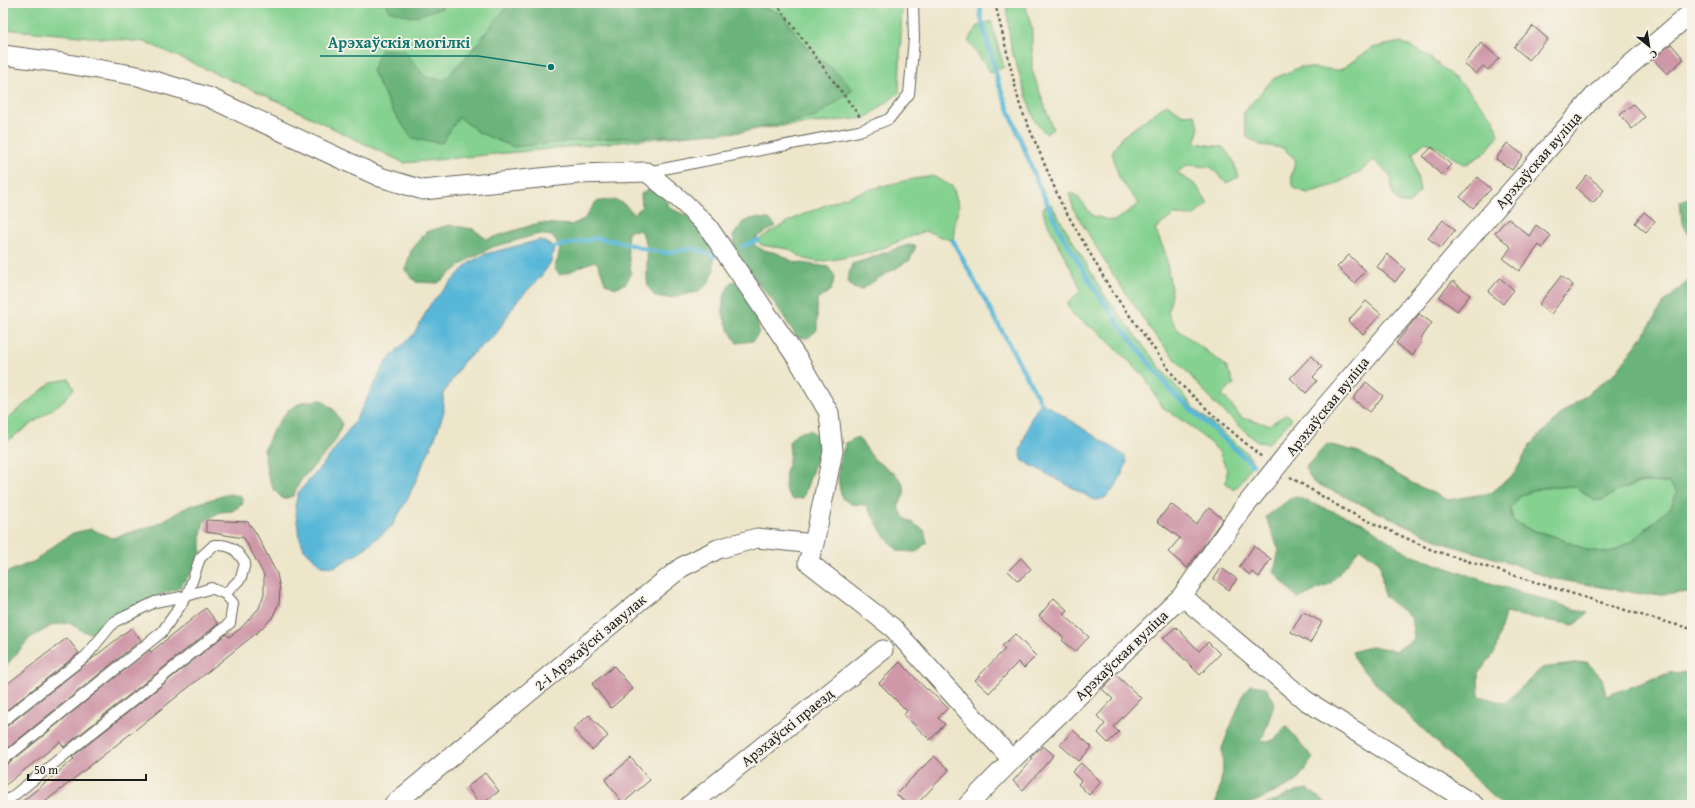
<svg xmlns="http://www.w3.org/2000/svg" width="1695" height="808" font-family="'Gentium Book Plus',serif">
<rect width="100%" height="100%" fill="#f7f3e8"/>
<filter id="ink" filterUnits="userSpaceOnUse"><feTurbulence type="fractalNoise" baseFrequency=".025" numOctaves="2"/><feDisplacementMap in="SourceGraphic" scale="8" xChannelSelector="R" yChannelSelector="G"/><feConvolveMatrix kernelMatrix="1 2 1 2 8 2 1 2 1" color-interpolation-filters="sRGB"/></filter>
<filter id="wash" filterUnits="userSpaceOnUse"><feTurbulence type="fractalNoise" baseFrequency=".012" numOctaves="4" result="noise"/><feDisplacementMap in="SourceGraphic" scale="16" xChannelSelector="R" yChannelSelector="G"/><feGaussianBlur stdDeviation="0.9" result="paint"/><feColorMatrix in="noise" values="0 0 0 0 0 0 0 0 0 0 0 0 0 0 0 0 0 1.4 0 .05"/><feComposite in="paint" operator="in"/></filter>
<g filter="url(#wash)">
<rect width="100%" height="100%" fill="#ede6cb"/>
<!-- green -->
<path fill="#84d190" stroke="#507656" d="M3,3h899l-3,90 -33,25 -462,45 -135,-66 -124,-55 -142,-13z
M1006,3h19l7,26v41l21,59 -7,5 -11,-12 -24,-74z
M991,21l13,46 -13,6 -23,-32 10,-15z
M1401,42l27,14 37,31 29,32 4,17 -13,17 -20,12c-14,-8 -25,-18 -40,-23l-12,11 7,39 -11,12 -11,-2 -5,-8 -3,-19 -16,-15 -13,11 -29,15 -25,7 -13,-5 -3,-12 5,-16 -13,-12 -22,-3 -14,-8 -4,-24 30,-34 27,-12 40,3 32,-22z
M1167,104l16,11 12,-1 4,13 -4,16 28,4 10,13 6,17 -13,6 -15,-16 -24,-2 -10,8 19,12 12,19 -15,12 -19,-1 -19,14 10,23 7,42 -4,19 9,16 49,37 8,18 -12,10 20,24 27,7 18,-11 5,5 -24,25 -13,-4 -39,-35 -60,-68 -44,-64 -38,-63 -5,-17 7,2 17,21 21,5 25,-17 -20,-26 -7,-26 10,-15z
M933,176l20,11 6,20 -4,15 -2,19 -28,-10 -50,20 -32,7 -25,4 -13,-3 -17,-10 -27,-4 -3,-5c16,-10 33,-21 51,-28 40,-18 81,-30 124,-36z
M1051,204l54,92 57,74 35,41 50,42 6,9 -12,21 -8,7 -7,-7 1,-13 -9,-20 -29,-25 -27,-18 -17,-30 -45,-44 -26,-17 -7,-12 14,-14c-11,-28 -30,-53 -39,-82z
M69,379l5,10 -13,14 -58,41v-22l49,-40z
M1642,482l27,1 8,9 -6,15 -39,34 -22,12 -23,-3 -31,-13 -27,-8 -16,-8 -3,-13 11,-13 21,-7 33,-2 19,14h9l18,-11z"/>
<!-- forest -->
<path fill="#6bb37a" stroke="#44684b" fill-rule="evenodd" d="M387,3h56l-1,5 -30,9 -24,-7z
M510,3h240l31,10 27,37 32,25 13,15 -37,27 -74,15 -159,8 -70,7 -35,-15 -19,-15 -17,26 -30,-5 -18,-25 -22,-42 9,-21h23l21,27 19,3 23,-24z
M649,189l13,5 8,14 27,13 15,18 2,32 -6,13 -11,8 -28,6 -14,-2c-2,-3 -6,-7 -7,-10 -4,-17 5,-42 -9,-56l-11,1 -1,13 4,29 -5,10 -11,5 -10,-5 -4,-12 -5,-10c-13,3 -23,11 -36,14l-6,-7 4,-9 2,-12 -8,-11 -13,-2 -46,13 -24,12 -31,24 -22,-1 -11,-12 6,-19 15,-19 23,-7 24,4 14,10 52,-16 32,2 13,-6 12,-17c19,-4 25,-3 38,12l8,-7 -1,-13z
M1692,197v43l-10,-18 -2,-21z
M754,218l15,1 7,7 -22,13v6l9,5 14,3 17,9 34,5 7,9 -4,14 -14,10v30l-9,8 -11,-1c-8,-12 -15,-24 -24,-36 -15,-20 -37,-39 -40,-65l10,-14z
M908,245l8,1 -6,14 -33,19 -16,11 -8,-2 -6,-8 5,-16c19,-5 37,-14 56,-19z
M1692,277v315l-45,3 -97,-17 -42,-16 -59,-17 -136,-63 -8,-14 22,-24 32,8 53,31 36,17 42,-7 25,-20 15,-28 31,-31 54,-41 30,-40 18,-29zM1642,482l27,1 8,9 -6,15 -39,34 -22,12 -23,-3 -31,-13 -27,-8 -16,-8 -3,-13 11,-13 21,-7 33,-2 20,14h8l18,-11z
M739,281l16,24 4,27 -6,9 -16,2c-14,-22 -21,-37 -6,-61z
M322,400l12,10 8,13c-7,28 -23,35 -40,56 -4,5 -6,11 -9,17l-10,3 -9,-9 -6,-13 -4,-27 9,-20 15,-20 15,-8z
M811,430l8,8v13l-16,47 -11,1 -7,-10 1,-17 4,-17 -1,-13 8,-9z
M857,437c8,7 11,16 18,23 10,8 33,18 29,34 -1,4 -4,8 -6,12l6,12 20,12 3,12 -11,10 -18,-1 -15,-17 -17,-29 -15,-1 -9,-6c-6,-22 -5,-34 4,-55z
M229,494l12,2 2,8 -11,7 -12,1 -16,9 -3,14v18l-11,21 -11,14 -28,10 -26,12 -32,24 -10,-3 -14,-8 -16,2 -23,13 -27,31v-95l32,-13 17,-14 21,-14 18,-4 21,9 43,-13 34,-19z
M1294,496l69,27 45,31 79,28 101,31 -14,12 -69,-12 -10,39 -17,22 1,22 26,7 37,-35 45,-6 15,16 4,18 63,-23 23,-1v133h-190l-125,-120 -20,-21 -5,-12 20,-6 24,5 18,-12 -3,-22 -27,-21 -4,-33 -20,-15 -29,35 -33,16 -24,-27 5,-22 -13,-33z
M1250,685l15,2 10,15 -14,40 13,-2 12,-14 27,32 -17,24 -39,19 -12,4h-31l3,-5 6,-29 -1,-23 22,-55z
M1308,789l20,16h-63l29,-13z"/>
<!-- water -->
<path fill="#59b7d8" stroke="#3a6a7a" d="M540,240l14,7 -3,15 -12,17 -23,23 -20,32 -32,27 -21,33 1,17 -9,27 -28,62 -15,26 -33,27 -25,14 -13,-1 -17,-17 -5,-13 -4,-30 3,-13 31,-36 26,-36 32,-61 27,-26 17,-31 38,-40 16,-9z
M1041,403l9,4 75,49 2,7 -12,25 -10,10 -10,2 -72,-39 -3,-9 11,-34z"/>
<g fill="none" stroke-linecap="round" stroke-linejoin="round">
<!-- stream -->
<path stroke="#59b7d8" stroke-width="4.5" d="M980,3l1,14 18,68 38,96 23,50 31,52 28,41 53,68 81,73
M953,241l88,162
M743,246l15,-6
M554,247l43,-9 28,5 23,7 19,3 26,-5 21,8 8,-2"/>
</g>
<g id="blocks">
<!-- building -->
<path fill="#cf98a9" d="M1533,26l15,13 -19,21 -15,-13z
M1481,43l18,15 -11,12 -5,-4 -7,8 -12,-10z
M1671,44l13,15 -17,15 -14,-15z
M1633,104l12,13 -13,12 -12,-14z
M1507,143l16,12 -11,15 -16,-11z
M1432,147l19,18 -10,10 -18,-19z
M1587,175l17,15 -11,13 -17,-15z
M1478,177l13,12 -18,19 -13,-11z
M1644,212l11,9 -9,11 -11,-9z
M1508,218l21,18 7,-11 15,11 -9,12 -3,-3 -20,26 -16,-12 8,-12 -16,-14z
M1443,220l12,10 -14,18 -13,-10z
M1387,254l18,15 -10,13 -18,-15z
M1349,255l17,16 -12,12 -17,-16z
M1561,276l12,9 -22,29 -12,-10z
M1500,278l14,12 -11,14 -15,-12z
M1453,281l17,14 -13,16 -18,-14z
M1366,301l15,13 -18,20 -15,-13z
M1419,314l13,9 -12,17 2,2 -10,14 -16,-13z
M1311,356l11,11 -9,10 4,4 -11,12 -16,-15z
M1366,382l17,14 -13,16 -17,-13z
M1171,504l25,20 13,-16 14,11 -36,49 -19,-16 12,-14 -23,-17z
M206,520l42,2 8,11 21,41 3,15 -1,14 -7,15 -13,13 -218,174h-23l56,-46 -2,-2 154,-123 3,3 12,-9 18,-20 5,-14v-19l-20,-37 -38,-6z
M1254,546l17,13 -12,18 -7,-5 -2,3 -11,-8z
M1021,558l10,11 -13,12 -10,-10z
M1221,568l16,11 -8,11 -15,-11z
M1054,598l13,12 -4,4 26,23 -14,15 -13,-12 2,-2 -25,-22z
M206,608l12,16 -154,123 -4,-5 -57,45v-21l4,-1 142,-115 2,2z
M1303,612l19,10 -12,21 -19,-11z
M1176,627l23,24 9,-9 12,12 -20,21 -37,-37z
M131,628l10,12 -138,112v-25l4,-1z
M1015,634l21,22 -12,12 -6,-6 -29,31 -14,-13 30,-31 -3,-3z
M67,638l12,15 -76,60v-26z
M900,662l27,28 1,-1 20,19 -10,10 7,6 -15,16 -26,-25 3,-4 -28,-28z
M614,666l19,23 -22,19 -19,-24z
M1116,675l25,23 -28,29 6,5 -11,11 -10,-10 7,-9 -8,-8 16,-17 -11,-10z
M589,715l19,21 -16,14 -19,-21z
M1073,730l19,17 -13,14 -19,-16z
M1043,746l11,9 -31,35 -10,-9 20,-23 -2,-1z
M934,756l15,14 -33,35h-8l-12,-11z
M631,758l19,22 -27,23 -18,-23z
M1081,763l20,19 -12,13 -11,-11 3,-3 -9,-9z
M485,773l14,18 -18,14 -14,-18z"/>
</g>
</g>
<g filter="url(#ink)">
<use href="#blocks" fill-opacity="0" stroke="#656359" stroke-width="1"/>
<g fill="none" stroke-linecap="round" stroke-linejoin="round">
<!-- service casing -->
<g stroke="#656359" stroke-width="12">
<path id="service" d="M647,172l212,-41 30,-12 20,-25 5,-55 -1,-36
M3,721l83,-65 28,-34 41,-20 32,-6 13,-38 14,-13c17,-1 22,4 31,18l-4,15 -16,16
M3,760l159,-128 25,-36 24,-8 14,6 8,9 -3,20 -227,181"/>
</g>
<!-- minor casing -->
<g stroke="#656359" stroke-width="21">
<path id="minor" d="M3,55l59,8 76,13 70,21 172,80 43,13 155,-16 69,-2 37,31 24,24 91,134 30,52 4,38 -19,93 -6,18 85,66 119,132
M1319,414l150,-175 126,-144 97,-83
M1182,596l123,104 169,105
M393,805l250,-207 39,-31 36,-18 39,-11 57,6
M690,805l193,-155
M968,805l44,-45 170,-164 60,-86"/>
</g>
<!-- path -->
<path stroke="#656359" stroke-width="2.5" stroke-dasharray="3 3" stroke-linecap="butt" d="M776,3l84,114
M995,3l25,103 41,97 50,87 68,93 44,41 40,34
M1290,477l55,33 87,40 219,68 41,11"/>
<!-- service -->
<use href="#service" stroke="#fff" stroke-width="10"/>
<!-- minor -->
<use href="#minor" stroke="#fff" stroke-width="19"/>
<!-- minor-bridge casing -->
<g stroke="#656359" stroke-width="21" stroke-linecap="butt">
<path id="minor-bridge" d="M1242,510l77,-96"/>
</g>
<!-- minor-bridge -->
<use href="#minor-bridge" stroke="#fff" stroke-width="19"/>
</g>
</g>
<g text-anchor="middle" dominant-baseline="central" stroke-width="3.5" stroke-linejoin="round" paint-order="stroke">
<!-- street labels -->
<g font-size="15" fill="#1c1c1c" stroke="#f7f3e8">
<text transform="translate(1538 160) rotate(-49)">Арэхаўская вуліца</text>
<text transform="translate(1327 406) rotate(-51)">Арэхаўская вуліца</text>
<text transform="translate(590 642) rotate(-40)">2-і Арэхаўскі завулак</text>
<text transform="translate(1121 655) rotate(-44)">Арэхаўская вуліца</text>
<text transform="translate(787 727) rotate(-39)">Арэхаўскі праезд</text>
</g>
</g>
<!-- callouts -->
<path fill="none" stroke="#0f766e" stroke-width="1.5" d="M551 67L478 56H320"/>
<circle fill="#0f766e" stroke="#f7f3e8" stroke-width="1.5" cx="551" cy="67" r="4"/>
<g font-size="16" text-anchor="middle" font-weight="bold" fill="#0f766e" stroke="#f7f3e8" stroke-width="3.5" stroke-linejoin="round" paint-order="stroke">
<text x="399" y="48">Арэхаўскія могілкі</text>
</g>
<!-- margin -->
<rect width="1695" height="808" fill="none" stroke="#f7f3e8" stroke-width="16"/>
<!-- north arrow -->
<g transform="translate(1649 46) rotate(150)" stroke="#f7f3e8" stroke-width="3" paint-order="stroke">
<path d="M0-3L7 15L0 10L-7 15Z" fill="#1c1c1c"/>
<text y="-6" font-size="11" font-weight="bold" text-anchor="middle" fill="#1c1c1c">С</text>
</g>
<!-- scale -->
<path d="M28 774v6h118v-6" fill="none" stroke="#1c1c1c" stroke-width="2"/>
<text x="34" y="774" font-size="12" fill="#1c1c1c" stroke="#f7f3e8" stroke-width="3" paint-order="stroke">50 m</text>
</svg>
